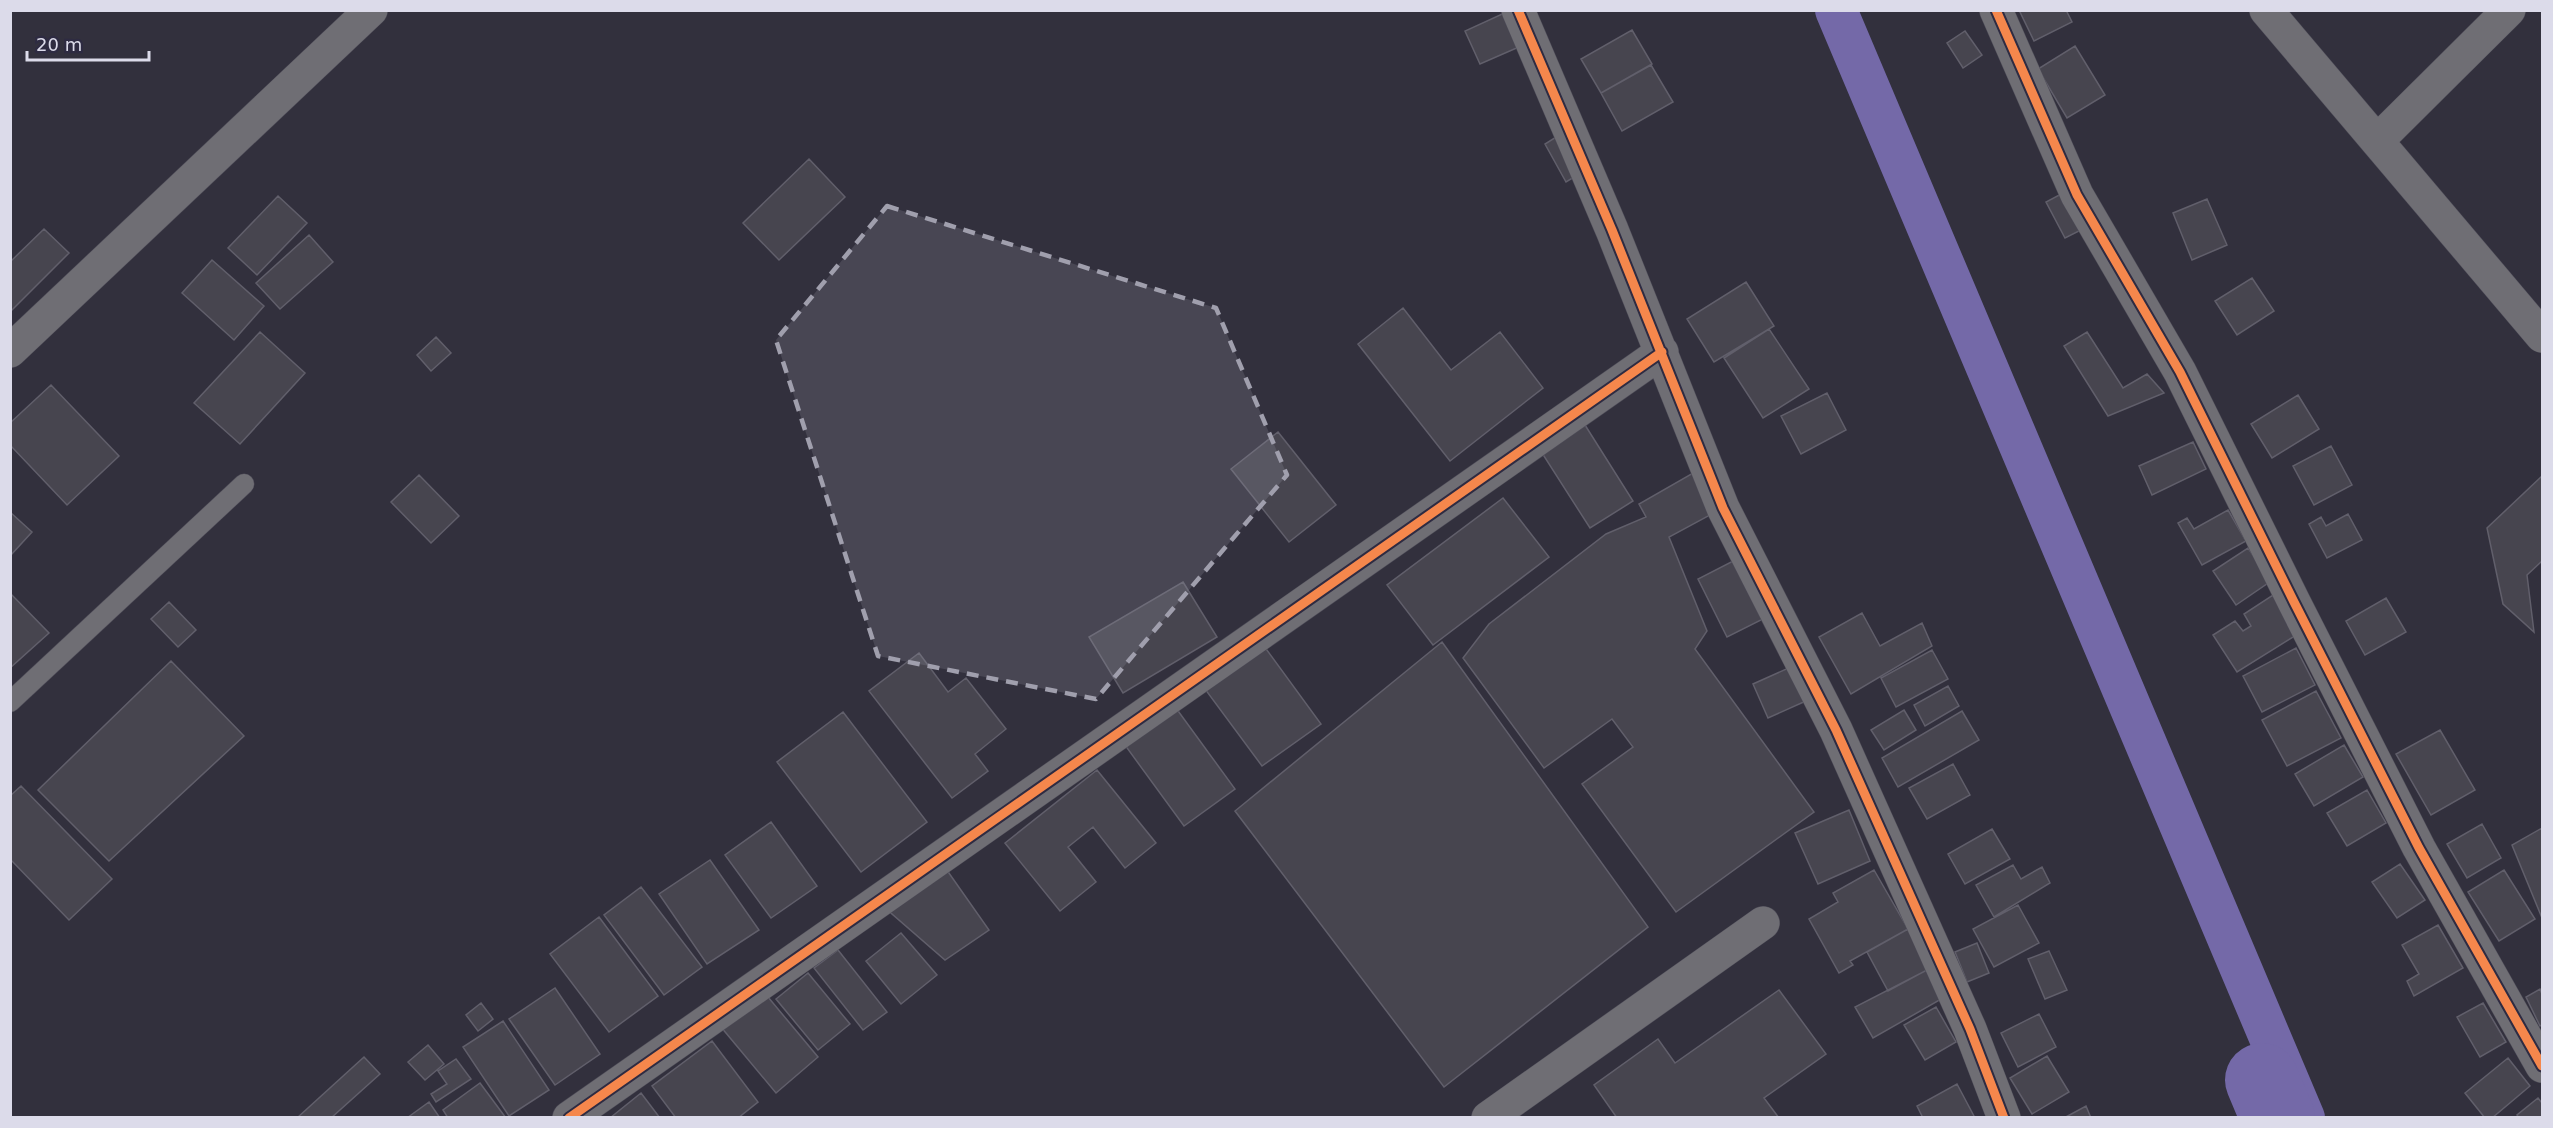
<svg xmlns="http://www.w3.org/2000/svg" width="2553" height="1128" font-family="'DejaVu Sans',sans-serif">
<rect width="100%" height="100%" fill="#32303d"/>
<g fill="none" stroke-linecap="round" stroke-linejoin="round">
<!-- canal -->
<path stroke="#7469a8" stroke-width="42" d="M1836,10l468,1108"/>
<!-- river -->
<path stroke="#7469a8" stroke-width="74" d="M2262,1080l16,38"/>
</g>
<!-- building -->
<path fill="#47454f" stroke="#615f6b" stroke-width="1.5" d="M1511,10l17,33 -48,21 -15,-33z
M2019,10h47l6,12 -38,19z
M1632,30l20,34 -51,29 -20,-34z
M1965,31l17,24 -19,13 -16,-25z
M2075,46l30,49 -38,23 -29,-49z
M1651,65l22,37 -51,29 -21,-38z
M1564,132l22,38 -20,12 -21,-38z
M809,159l36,38 -66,63 -36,-37z
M2063,193l20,36 -18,9 -19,-36z
M278,196l29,27 -50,52 -29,-27z
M2207,199l20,46 -35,15 -19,-47z
M44,229l25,24 -59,59v-50z
M309,235l24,27 -53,47 -24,-26z
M212,260l52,46 -30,34 -52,-47z
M2252,278l22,33 -37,24 -22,-34z
M1746,282l28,44 -60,36 -27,-43z
M1403,308l48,62 49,-38 43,56 -93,73 -92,-117z
M1769,329l40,60 -46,29 -39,-60z
M260,332l45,41 -65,71 -46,-41z
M2087,332l36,56 24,-14 17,19 -56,23 -44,-70z
M436,337l15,16 -20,18 -14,-16z
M51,385l68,71 -52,49 -57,-60v-22z
M1827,393l19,37 -45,24 -20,-38z
M2298,395l21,34 -47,29 -21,-34z
M1585,425l48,76 -43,27 -48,-75z
M1278,432l58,73 -47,37 -58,-73z
M2193,442l13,27 -54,26 -13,-29z
M2331,446l21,39 -38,20 -21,-39z
M1707,465l16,43 -54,29 38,94 -12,18 119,163 -138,100 -94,-128 51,-37 -21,-28 -68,49 -81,-110 26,-34 117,-90 40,-17 -7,-13z
M419,475l40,41 -28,27 -40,-41z
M2542,476v85l-15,14 7,57 -31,-28 -16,-76z
M1503,498l46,59 -116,88 -46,-60z
M2228,510l18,31 -44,24 -24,-42 9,-5 7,11z
M10,512l22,20 -22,24z
M2348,514l14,26 -35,18 -18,-34 12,-7 5,9z
M2248,548l23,33 -35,24 -23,-34z
M1739,558l30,58 -42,21 -29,-58z
M1183,582l34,55 -94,56 -34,-56z
M10,593l39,40 -39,35z
M2273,595l25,39 -61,38 -24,-37 22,-14 8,10 8,-5 -7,-12z
M2386,598l20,34 -41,23 -19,-34z
M169,602l27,28 -18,17 -27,-28z
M1862,613l18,33 42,-23 10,23 -81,48 -32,-57z
M1261,642l60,82 -59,42 -60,-81z
M1442,642l206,285 -204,160 -209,-276z
M2296,648l19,37 -53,27 -19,-36z
M1932,650l16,29 -52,28 -15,-29z
M919,653l29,39 18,-14 40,51 -31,25 13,17 -36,27 -83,-107z
M171,661l73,75 -135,125 -71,-71z
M1793,666l15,34 -40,18 -15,-34z
M1948,686l11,20 -34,20 -11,-21z
M2316,691l25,47 -54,28 -25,-46z
M1173,704l62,85 -51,37 -62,-85z
M1904,710l12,20 -32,20 -13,-20z
M1962,711l17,29 -81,47 -16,-29z
M843,712l84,110 -66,50 -84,-110z
M2440,730l35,60 -44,25 -35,-61z
M2344,745l19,32 -49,29 -19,-32z
M1953,764l17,31 -43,24 -18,-31z
M1097,770l59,73 -31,25 -32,-41 -25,20 28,35 -36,29 -55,-68z
M21,786l91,93 -43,41 -59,-61v-63z
M2367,790l19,33 -39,23 -20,-33z
M1849,810l21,51 -52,23 -23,-51z
M771,822l46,64 -46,32 -46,-63z
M2482,824l19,34 -34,20 -20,-34z
M2542,828v90l-30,-73z
M1992,829l18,30 -45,25 -17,-30z
M710,860l49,70 -52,34 -48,-70z
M2400,864l25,36 -28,18 -25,-36z
M2013,865l8,14 21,-12 8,16 -56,34 -18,-32z
M944,866l45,64 -44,30 -61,-53z
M1874,870l34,59 -58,32 3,4 -14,8 -30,-54 29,-17 -5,-9z
M2504,870l31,49 -36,22 -31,-49z
M641,887l61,80 -38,28 -60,-80z
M2018,905l21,38 -45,24 -21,-38z
M599,917l59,79 -49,36 -59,-78z
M2438,925l25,43 -49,28 -7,-15 12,-7 -17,-29z
M1908,929l19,41 -39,21 -21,-39z
M901,933l36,42 -36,29 -35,-43z
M1977,943l12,30 -22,9 -12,-30z
M838,950l49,62 -24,18 -49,-62z
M2049,951l18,39 -22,9 -17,-40z
M1927,970l16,28 -70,40 -18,-31z
M808,973l42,51 -32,26 -42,-51z
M555,988l45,66 -45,31 -46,-66z
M2540,989l2,5v31l-2,1 -14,-29z
M1779,990l47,64 -62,44 15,20h-162l-23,-33 64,-46 17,24z
M763,991l55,66 -42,36 -55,-66z
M481,1003l12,16 -15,12 -12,-16z
M2483,1003l23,39 -26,15 -23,-40z
M1936,1007l20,35 -31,18 -21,-35z
M2039,1014l17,33 -38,20 -17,-34z
M503,1021l46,69 -40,26 -46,-69z
M712,1041l46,61 -20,16h-62l-24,-32z
M428,1045l16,19 -19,16 -17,-18z
M2047,1056l22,36 -37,22 -22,-36z
M364,1057l16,17 -49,44h-34z
M2508,1058l22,28 -38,32h-7l-20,-25z
M456,1059l15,20 -35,23 -5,-8 16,-10 -9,-13z
M480,1083l26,35h-58l-5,-8z
M1957,1084l18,34h-52l-6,-12z
M641,1093l19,25h-50z
M2538,1098l4,5v15h-23l-2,-3z
M429,1102l11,16h-33z
M2086,1106l5,12h-27z"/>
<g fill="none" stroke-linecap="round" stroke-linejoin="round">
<!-- service casing -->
<g stroke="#4e4c58" stroke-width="21">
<path id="service" d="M10,702l234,-218"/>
</g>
<!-- minor casing -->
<g stroke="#4e4c58" stroke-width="34">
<path id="minor" d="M1518,10l94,220 111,278 113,222 134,299 34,89
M2266,10l276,326
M2377,141l132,-131
M10,351l361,-341
M569,1118l1093,-766
M1488,1118l275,-195"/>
</g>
<!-- tertiary casing -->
<g stroke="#4e4c58" stroke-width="34">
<path id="tertiary" d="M1996,10l81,185 103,177 114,230 125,246 123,218"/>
</g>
<!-- service -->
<use href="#service" stroke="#6f6e74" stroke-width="20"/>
<!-- minor -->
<use href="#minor" stroke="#6f6e74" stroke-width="33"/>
<!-- tertiary -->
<use href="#tertiary" stroke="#6f6e74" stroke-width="33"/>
<!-- cycleway casing -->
<g stroke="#2e2b42" stroke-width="13">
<path id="cycleway" d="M1518,10l94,220 111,278 113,222 134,299 34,89
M1996,10l81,185 103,177 114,230 125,246 123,218
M569,1118l1093,-766"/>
</g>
<!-- cycleway -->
<use href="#cycleway" stroke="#f5874c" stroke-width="9"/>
</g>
<!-- marked area -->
<path fill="#a09fad" fill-opacity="0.2" stroke="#a09fad" stroke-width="4.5" stroke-dasharray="12 8" stroke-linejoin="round" d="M887,206l329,102 71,167 -191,224 -218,-43 -102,-316z"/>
<!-- border -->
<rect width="2553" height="1128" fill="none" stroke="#dcdbea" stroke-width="24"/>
<!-- scale -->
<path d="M27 51v9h122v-9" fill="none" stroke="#dcdbea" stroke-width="3"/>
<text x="36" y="51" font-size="18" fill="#dcdbea" stroke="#2e2b42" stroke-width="4.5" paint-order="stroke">20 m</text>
</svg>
